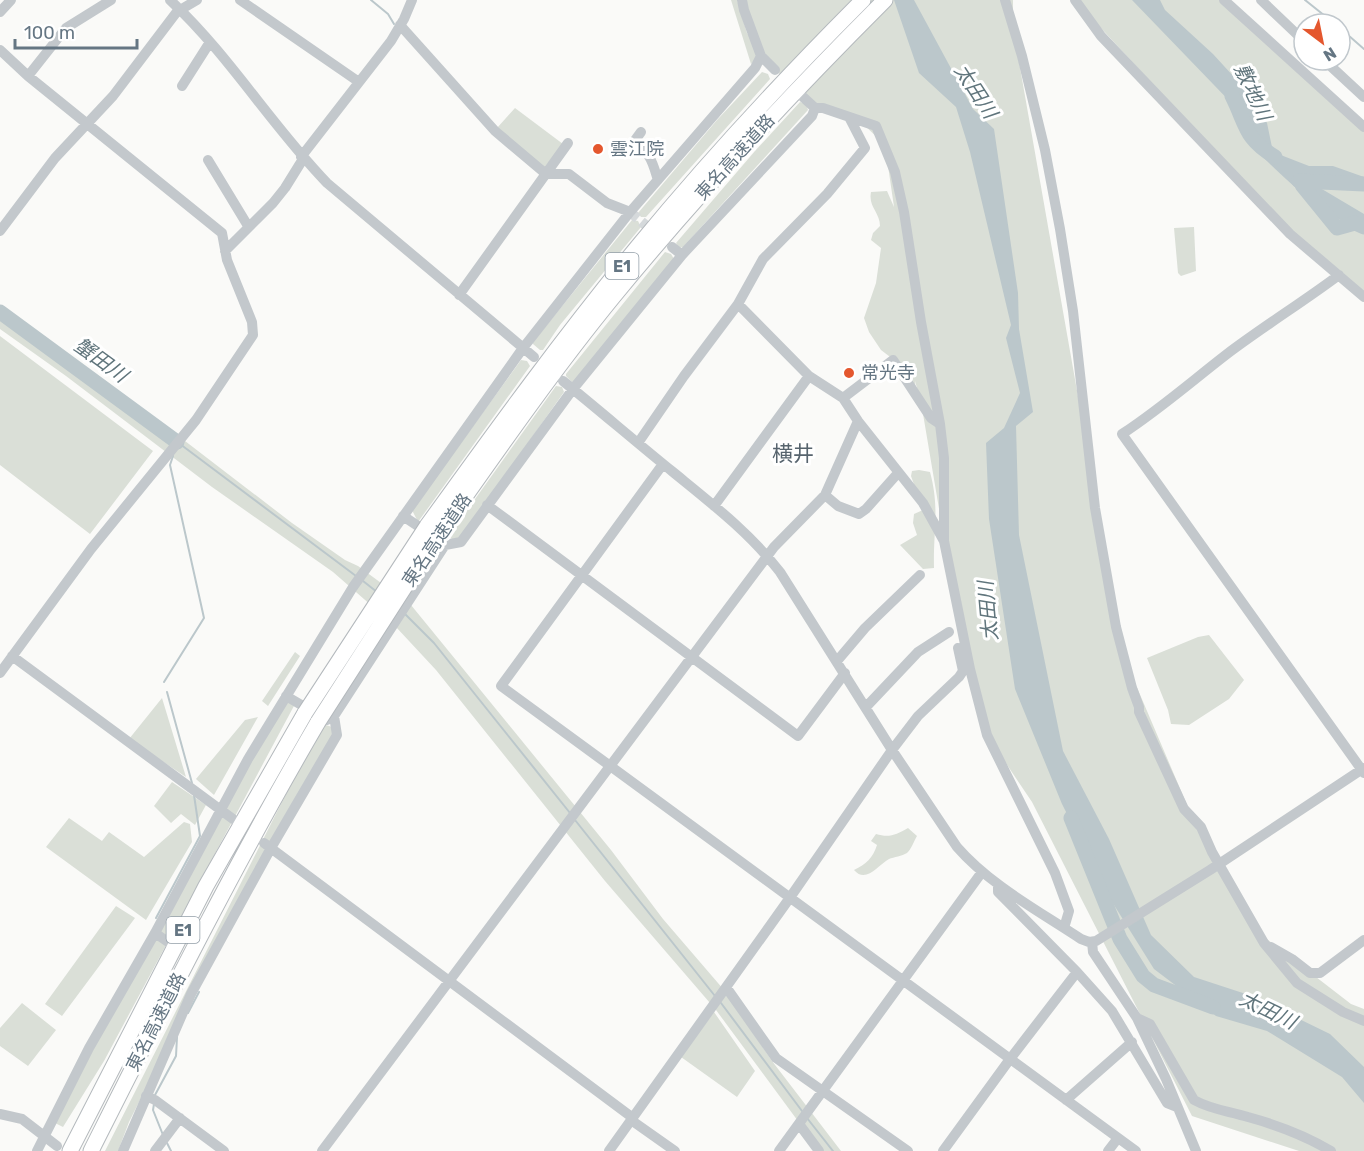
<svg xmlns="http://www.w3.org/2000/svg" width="1364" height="1151" font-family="Rubik,'Noto Sans JP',sans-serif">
<rect width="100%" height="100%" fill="#fafaf8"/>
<!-- green -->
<path fill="#dadfd7" d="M731,0h6l10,33 14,21 -10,10z
M744,0h269v28l111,629 72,169 63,107 92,71 13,5v142h-65l-107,-35 -160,-314 -45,-67 -38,-167 -28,-166 -6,-21 1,13 -14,-28 -21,-16 -12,-18 -5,-14 12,-35 5,-35 -10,-8 2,-7 7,-7c0,-14 -12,-19 -9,-34l16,-1 7,16 -9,-62 -26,-25 -44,-12 -51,-49z
M1075,0h145l144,126v170l-69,-58z
M762,72l6,2 2,5 -124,138h-5l-3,-4 79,-93z
M800,102l6,2 2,6 -125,137 -4,1 -3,-5 79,-92z
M515,108l48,36 -19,24 -47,-40z
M632,220l6,1 3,6 -81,98 -17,25h-3l-7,-6v-2z
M1194,227l2,44 -15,5 -3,-3 -4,-45z
M665,252l6,2 3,5 -101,124 -7,-7v-2z
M0,306l172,125 120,92 53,37 13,6 53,39 200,245 52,69 61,71 48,71 69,90h-21l-104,-141 -111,-129 -169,-211 -40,-43 -63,-55 -121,-85 -146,-111 -66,-47z
M0,336l153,115 -63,83 -90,-69z
M521,360l6,1 3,5 -112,156 -6,-12z
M556,386l6,1 2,5 -104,147 -6,1 -4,-2v-4z
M919,470l11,2c10,37 3,59 4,96l-11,1 -23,-24 17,-10 -4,-12 1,-9 9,-4 -12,-34 1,-5z
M1209,635l35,45 -15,19 -40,26 -18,-1 -3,-14 -21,-52 51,-21z
M295,652l5,4 -32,50 -6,-5z
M286,696l9,8 -191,357 -41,66 -8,-4 33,-64z
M162,698l24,79 -57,-38z
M258,717l-44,78 -18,-16 49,-59z
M326,725l6,2 5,8 -125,221 -83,166 -11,29h-13l212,-418z
M172,782l34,23 -11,20 -14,-11 -10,9 -17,-17z
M69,818l33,23 7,-9 35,25 40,-35 6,2 2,18 -46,78 -100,-73z
M908,828l9,8c-3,5 -6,14 -10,17 -5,3 -13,4 -18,6 -11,6 -23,25 -35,11 12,-6 19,-12 23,-25l-6,-4 5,-7c13,4 20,1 32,-6z
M116,906l19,12 -73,98 -17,-12z
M22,1003l34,27 -28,36 -28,-20v-18z
M714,1012l41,59 -18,26 -56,-40z"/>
<!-- water -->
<path fill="#bbc7cb" d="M894,0h20l59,109 21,20 24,164 1,36 14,83 -17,14 3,109 44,216 46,88 42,96 43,42 58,19 78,38 34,33v36l-22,-26 -75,-46 -51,-15 -62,-47 -45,-72 -47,-93 -47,-115 -26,-170 -3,-76 18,-15 16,-35 -14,-55 5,-13 -41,-173 -14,-45 -37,-34z
M1132,0h28l5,10 48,44 43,47 11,22 6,29 36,14h24l31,11v10l-30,-9 -29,1 59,35v18c-39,-17 -75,-48 -105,-79l1,-5 -13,-15 -6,-20z"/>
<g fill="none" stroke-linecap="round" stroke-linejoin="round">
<!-- stream -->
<path stroke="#bbc7cb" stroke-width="2" d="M371,0l17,14 6,10
M1305,0l30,24
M1340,28l24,21
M180,444l176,132
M363,581l14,11
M405,614l29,29 136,170
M164,682l40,-64 -34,-153 3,-9
M167,692l25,91
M575,820l140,176
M156,918l44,-82 -6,-41
M721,1003l81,108
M188,1013l11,-21
M155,1095l21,-39 1,-19
M154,1104l-1,6 10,25
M807,1118l26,33
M167,1143l4,8"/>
<!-- river -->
<path stroke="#bbc7cb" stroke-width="15" d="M1232,96c15,30 12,42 43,61
M1299,181l65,3
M1302,185l35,43 18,-5 9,4
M0,312l177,130
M1071,818l49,121 23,37 11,9 59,22"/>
<!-- minor-tunnel -->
<path stroke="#d5d9db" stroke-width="10" stroke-dasharray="10 5" stroke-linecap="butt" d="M630,212l25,21"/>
<!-- highway casing -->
<g stroke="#b4b9bd" stroke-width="17">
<path id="highway" d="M427,526c69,-96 138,-191 213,-282 70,-85 145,-166 223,-244
M438,535c57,-81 113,-162 175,-238 85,-104 177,-202 272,-297
M70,1151l136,-265 99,-173
M91,1151c73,-145 145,-289 227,-429"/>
</g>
<!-- minor -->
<path stroke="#c3c8cc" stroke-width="10" d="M170,0c59,55 101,125 157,183l207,174
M240,0l119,82
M1005,0l17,56 23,94 15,79 13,82 22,197 21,119 16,61 7,19v5l45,97 17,18 11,25 52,91 33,40 46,29 21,9
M1075,0l26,36 189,198 74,63
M1224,0l140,127
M1261,0l43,41
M180,10l17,-10
M0,12l11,-12
M400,25l95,106 51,43h23l38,29 23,9
M0,50l28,26 194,157 5,27 25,62 1,13 -57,85 -105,129 -91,124
M761,56l14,14
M1324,60l40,37
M28,76l38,-48 45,-28
M182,86l28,-44
M803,97l12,11h8l53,18 19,46 9,40 17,110 19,102 4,34v83l26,128 17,66 68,138 14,38 -5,17
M641,132l-8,11c18,10 19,18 25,37
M301,157l90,-116 13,-22 8,-19
M208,160l40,66
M0,231l55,-73 58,-62 66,-87
M672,247l10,8
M225,251l48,-48 12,-15 18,-29
M1339,275c-36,27 -75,51 -112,79 -35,27 -68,56 -105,80l242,339
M459,295l109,-152
M738,304l25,-45 64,-65 38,-46 -16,-31
M563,381c37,30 73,61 110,91 38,31 77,61 107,100l112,178 65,97c33,38 82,64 124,92l8,3 7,-1 114,-71 154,-102
M843,398l50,-38 38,58 9,6
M638,443l46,-67 54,-72 71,72 34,22 15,23 65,82 21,38
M663,464l-162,222 635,465
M825,495l13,11 21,8 7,-5 32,-36
M487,505l311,231 47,-63
M714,506l95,-130
M403,516l27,18
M12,656l221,163
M837,661l28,-33 55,-53
M286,696l41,24
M866,707l52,-55 31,-20
M264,843l369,275
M998,884v8l79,80 35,39 55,92 10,4
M155,933l13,9
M1092,942l1,10 44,66 29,61 30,72
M1271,947l21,12 18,14h10l44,-33
M726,987l50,71 132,93
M1137,1018l13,6 44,76c18,10 35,11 54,17 29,8 58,19 83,34
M146,1096l9,4 69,51
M1066,1100l66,-58
M0,1114l22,5 35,27
M631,1120l44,31
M799,1124l20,27
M37,1151l52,-103 66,-115 93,-174 105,-172 170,-239 107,-136 125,-144 6,-12 -17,-46 -2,-10
M123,1151l68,-157 80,-146 66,-113 -3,-19 111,-171 16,-3 112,-153 109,-134 130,-139 3,-8
M155,1151l25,-33
M322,1151l452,-604 51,-52 33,-74
M609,1151l180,-252 103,-149 26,-34 41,-39 4,-6 -5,-23
M779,1151l203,-279
M943,1151l67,-92 67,-87
M1108,1151l10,-13"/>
<!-- highway -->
<use href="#highway" stroke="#fff" stroke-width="15"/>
<!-- highway-bridge casing -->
<g stroke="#b4b9bd" stroke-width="17" stroke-linecap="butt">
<path id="highway-bridge" d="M305,713l122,-187
M318,722l120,-187"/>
</g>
<!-- highway-bridge -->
<use href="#highway-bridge" stroke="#fff" stroke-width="15"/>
</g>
<!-- markers -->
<g fill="#e4572e" stroke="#fff" stroke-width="2">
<circle cx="598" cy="149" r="6"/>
<circle cx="849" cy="373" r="6"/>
</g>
<g text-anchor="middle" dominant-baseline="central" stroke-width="6" stroke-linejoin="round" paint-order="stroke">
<!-- shield labels -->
<g fill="#fff" stroke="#939fa8" stroke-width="1.5">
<rect x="605.5" y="253" width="33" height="26" rx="4.5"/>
<rect x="166.5" y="917" width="33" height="26" rx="4.5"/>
</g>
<g font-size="16" font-weight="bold" fill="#657683">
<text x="622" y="266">E1</text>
<text x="183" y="930">E1</text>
</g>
<!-- poi labels -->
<g font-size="18" fill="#657683" stroke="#fff" text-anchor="start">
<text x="610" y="149">雲江院</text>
<text x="861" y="373">常光寺</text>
</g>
<!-- street labels -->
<g font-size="18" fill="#657683" stroke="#fff">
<text transform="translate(735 157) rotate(-48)">東名高速道路</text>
<text transform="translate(437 540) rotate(-56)">東名高速道路</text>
<text transform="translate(156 1022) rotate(-63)">東名高速道路</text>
</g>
<!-- water labels -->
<g font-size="20" font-style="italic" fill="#60757c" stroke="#fff">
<text transform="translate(976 91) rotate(57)">太田川</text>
<text transform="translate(1253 92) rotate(65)">敷地川</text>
<text transform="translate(101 360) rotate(36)">蟹田川</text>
<text transform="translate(988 611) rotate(-95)">太田川</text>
<text transform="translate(1268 1010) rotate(26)">太田川</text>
</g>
<!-- quarter labels -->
<g font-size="21" fill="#57646e" stroke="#fff">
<text x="793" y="453">横井</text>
</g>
</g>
<!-- north arrow -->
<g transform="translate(1322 42) rotate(148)"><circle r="28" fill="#ffffff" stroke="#c1c8cd" stroke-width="1.5"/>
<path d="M0-4.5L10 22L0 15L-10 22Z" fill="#e4572e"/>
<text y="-9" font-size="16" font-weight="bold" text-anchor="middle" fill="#657683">N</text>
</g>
<!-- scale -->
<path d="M15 39v9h122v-9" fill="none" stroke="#657683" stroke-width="3"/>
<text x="24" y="39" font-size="18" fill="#657683" stroke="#ffffff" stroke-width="4.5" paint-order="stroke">100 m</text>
</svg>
